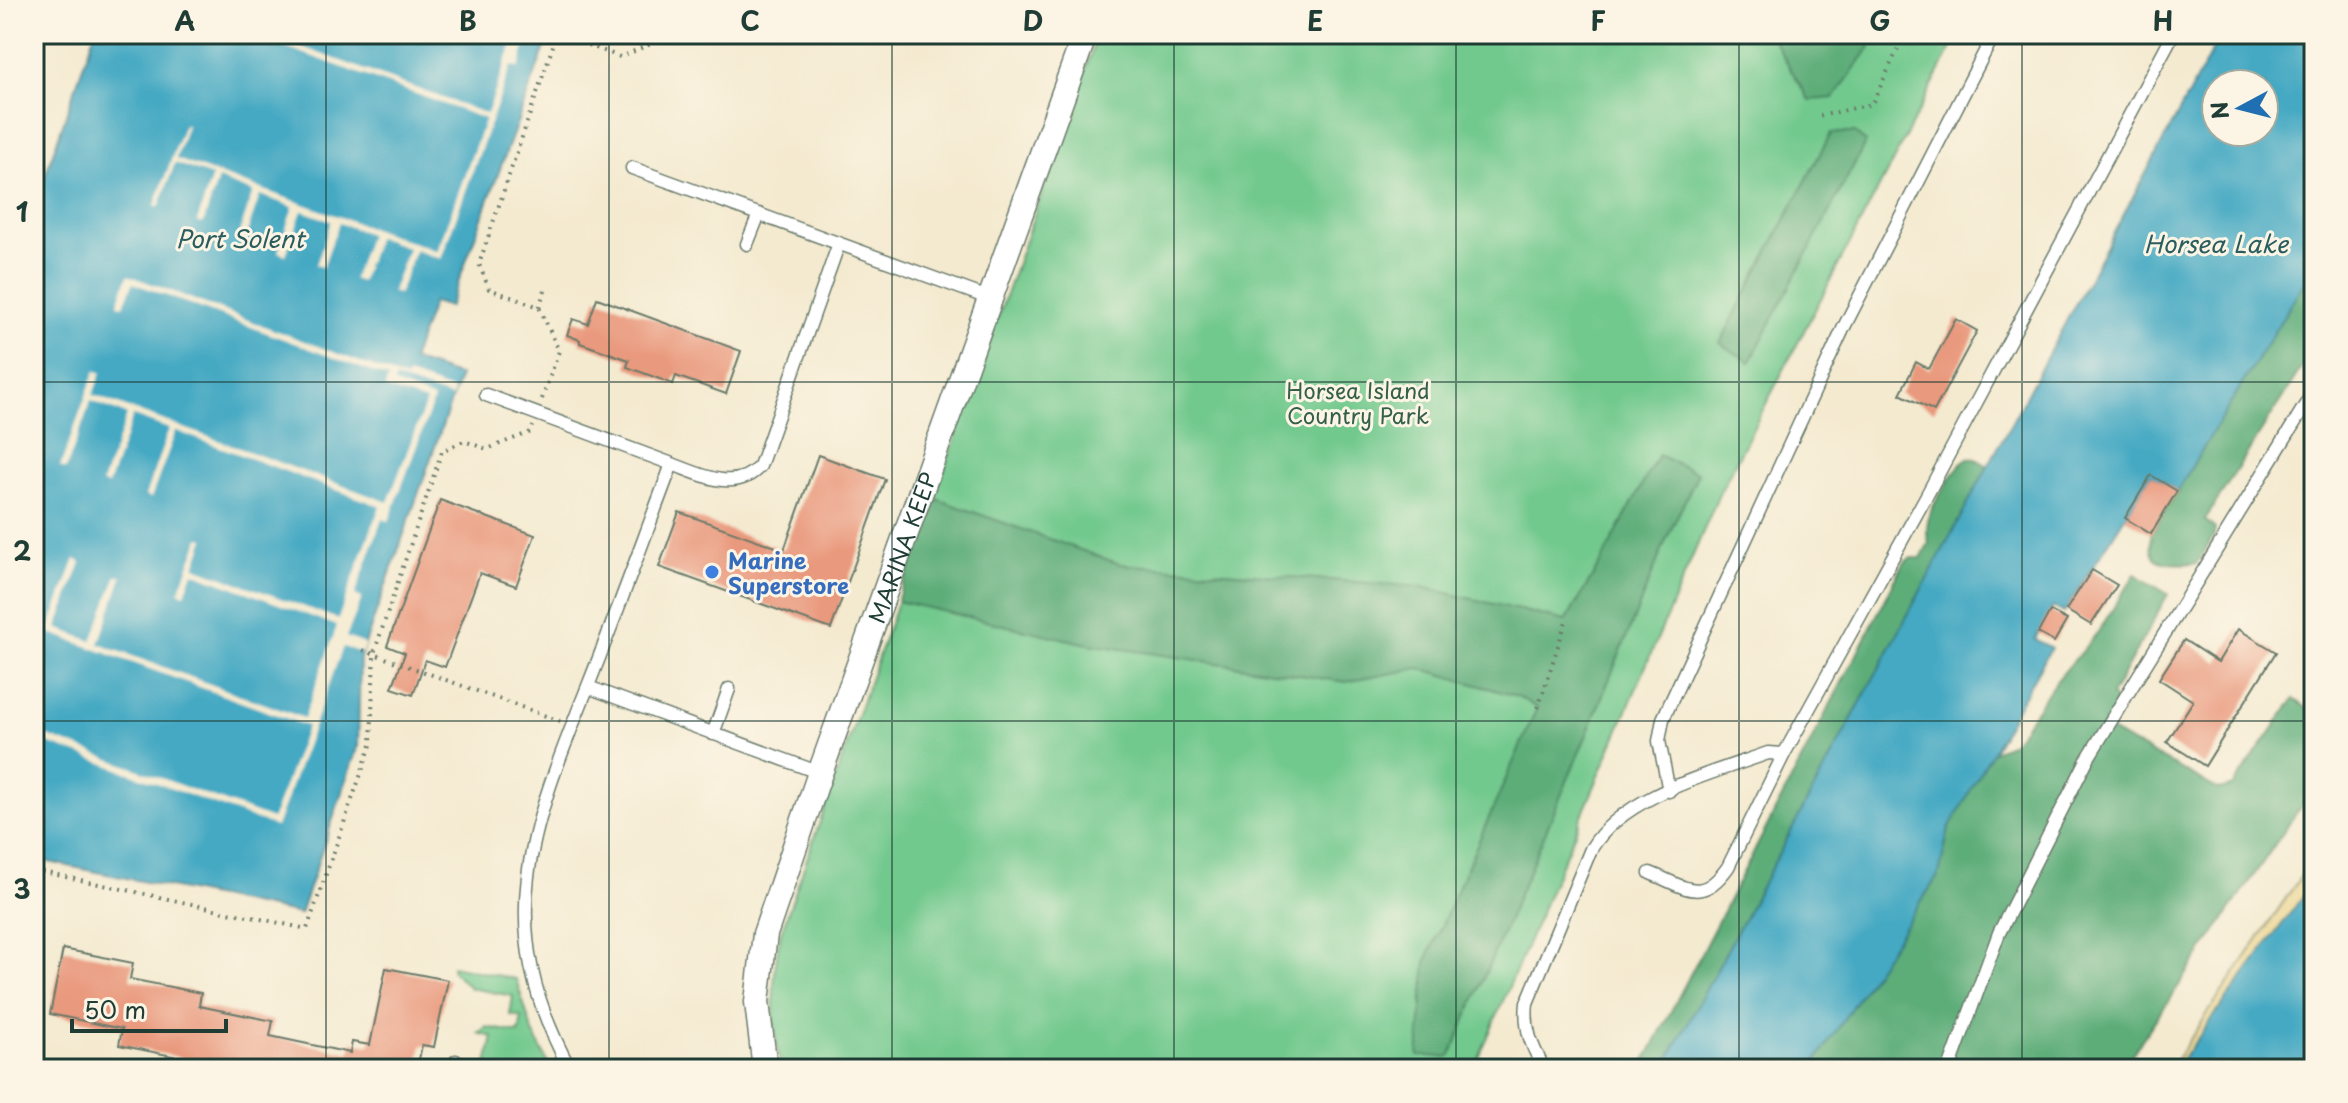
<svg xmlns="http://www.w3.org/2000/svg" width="2348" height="1103" font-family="'Playpen Sans',sans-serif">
<rect width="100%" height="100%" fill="#fcf5e5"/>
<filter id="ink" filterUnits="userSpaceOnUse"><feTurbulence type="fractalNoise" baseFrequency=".0125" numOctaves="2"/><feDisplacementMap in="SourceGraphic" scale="16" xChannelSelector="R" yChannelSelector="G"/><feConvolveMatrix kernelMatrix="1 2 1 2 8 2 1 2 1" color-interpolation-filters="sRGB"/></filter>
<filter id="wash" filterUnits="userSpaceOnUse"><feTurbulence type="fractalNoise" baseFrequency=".006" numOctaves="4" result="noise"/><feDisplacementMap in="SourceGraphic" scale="32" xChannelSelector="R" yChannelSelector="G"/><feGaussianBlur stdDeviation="1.8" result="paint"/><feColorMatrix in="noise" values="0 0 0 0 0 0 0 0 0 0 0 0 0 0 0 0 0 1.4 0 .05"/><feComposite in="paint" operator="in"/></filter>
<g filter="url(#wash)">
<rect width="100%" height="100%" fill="#f4ead0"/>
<!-- green -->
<path fill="#72c98e" stroke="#488361" stroke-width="2" d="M1098,34h861l-239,458 -246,577h-693c-10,-46 -10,-91 0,-137z
M452,966l64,13 16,51 19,39h-65l7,-32 -15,-4 8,-6 33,6 3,-16 -12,-2 3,-19 -43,-8 -18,-18z"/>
<!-- forest -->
<path fill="#5dad79" stroke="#3e7556" stroke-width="2" d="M1770,34h94l6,13 -36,51 -25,2z
M1831,133h24l11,9 -116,220 -30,-19z
M2314,266v50l-8,13 1,30 -102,161 10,9 -1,6 -17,29c-13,-2 -38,4 -44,-10 -3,-5 -1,-14 -2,-20z
M1658,455l40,18 -32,67 -81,199 -135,318 -32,-1 8,-95 111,-253 -18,-11 -100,-29 -73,14 -258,-38 -191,-43 37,-103 186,66 302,23 144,34 35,-59z
M1968,458l8,1 12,7 -325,603h-22l263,-506 6,-5h11l8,-15c-10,-28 18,-57 32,-80z
M2135,574l33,20 -57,102 6,5 -14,26 116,63 14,-4 61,-87 20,14v74l-192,282h-311l128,-195 10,-46 42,-76 21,-9 8,-10 33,-48 45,-53z"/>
<!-- sand -->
<path fill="#eeda9e" stroke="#868c69" stroke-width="2" d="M2314,857v97l-87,115h-57z"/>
<!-- water -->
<path fill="#44a9c3" stroke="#32737c" stroke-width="2" fill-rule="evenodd" d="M94,34h456l-101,273 -16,-5 -21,58 48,16 -100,282 -2,88 -58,168 -266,-55v-651z
M2221,34h93v232l-137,225 -26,-16 -85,135 -2,3 -11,-6 -18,32 16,9 -102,180 -10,46 -128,195h-148zM2216,84h48v48h-48z
M2314,881v188h-139z"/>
<!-- pier -->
<path fill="#f4ead0" d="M250,34h16l221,80 29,-80h13l-10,34 -8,-2 -70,193 -26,-9 -16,44 -7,-2 16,-44 -31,-11 -16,45 -8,-3 16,-45 -30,-11 -16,44 -7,-2 15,-44 -29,-10 -16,44 -8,-3 15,-45 -33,-12 -15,44 -7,-2 15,-45 -35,-13 -15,45 -6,-2 15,-46 -37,-13 -16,44 -4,-2 29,-81 3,1 -11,34 261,92 48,-132z
M128,275l269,101 9,3 2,-4 46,16 -2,7 -57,-20 -1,6 40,15 -45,122 -7,-2 -27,76 7,3 -16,39 19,7 -3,9 -19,-6 -67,180 -242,-89v-7l238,88 35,-93 -273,-99v-6l16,5 25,-67 6,3 -24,66 35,13 25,-66 5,2 -23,67 205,74 33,-92 -144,-54 -8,22 -6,-2 21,-55 5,1 -10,29 143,52 42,-113 -204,-75 -25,67 -6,-2 24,-67 -36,-13 -25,69 -6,-2 25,-68 -36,-14 -25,68 -6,-2 35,-96 6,2 -8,22 295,107 38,-100 -41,-14 3,-10 -255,-95 -9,22 -4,1 -2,-3z"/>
<g id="blocks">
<!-- building -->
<path fill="#e9997d" d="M597,298l144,53 -15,43 -50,-18 -3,8 -46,-17 2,-7 -49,-17v-3l-13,-5 6,-16 15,5z
M1956,319l21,12 -43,80 -34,-17 16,-32 13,7z
M818,455l67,24 -54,150 -172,-62 20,-55 105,38z
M2151,475l26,16 -26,43 -26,-16z
M440,500l95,35 -19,51 -36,-13 -35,94 -20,-7 -12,35 -21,-7 13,-35 -18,-7z
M2092,570l25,15 -26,40 -25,-15z
M2050,611l17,9 -13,22 -16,-9z
M2238,629l38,23 -71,114 -38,-24 26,-41 -34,-22 25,-39 34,22z
M63,949l70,14 -3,16 71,14 -2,13 74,15 -3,15 80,17 2,-11 18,3 16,-77 62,12 -14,67 -12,-2 -5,24h-226l1,-9 -73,-15 3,-16 -72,-15z"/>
</g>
</g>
<g filter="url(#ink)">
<use href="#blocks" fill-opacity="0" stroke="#6a7a6b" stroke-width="2"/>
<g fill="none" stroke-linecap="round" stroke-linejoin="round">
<!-- lane casing -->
<g stroke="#6a7a6b" stroke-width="15">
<path id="lane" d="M632,168l359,131
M747,244l12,-30
M486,395l186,69c-28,74 -55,149 -84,222 -57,142 -97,238 -18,383
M672,464c28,10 63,30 88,2l79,-223
M588,687l232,86
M713,734l16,-45
M1669,791l-10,-50 4,-22 181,-392 150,-293
M1650,873c36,14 51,32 78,-6l56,-113 144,-261 245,-459
M34,1066l13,3
M454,1069l2,-8
M1544,1069c-12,-23 -20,-39 -17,-66l64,-154c32,-54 120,-75 177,-96l16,1
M1949,1069l50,-136 89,-175 226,-367"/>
</g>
<!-- street casing -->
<g stroke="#6a7a6b" stroke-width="27">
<g id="street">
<path id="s1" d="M765,1069l-8,-67 8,-68 55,-161 265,-739"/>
</g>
</g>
<!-- path -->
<path stroke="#6a7a6b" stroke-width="4" stroke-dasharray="2 6" stroke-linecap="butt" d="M558,34l62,23 33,-14 -3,-9
M1820,116l52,-12 33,-70
M539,307l6,-17
M542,399l17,-48 -20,-44 -50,-18 -10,-25 78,-230
M363,650l197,71
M1538,708l28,-87
M34,870l273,59 64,-184 3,-92 68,-202 22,-10 23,8 44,-17 2,-6"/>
<!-- lane -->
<use href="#lane" stroke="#fff" stroke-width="12"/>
<!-- street -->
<use href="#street" stroke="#fff" stroke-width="24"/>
</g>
</g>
<!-- grid -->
<path fill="none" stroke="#1f3d34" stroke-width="2" stroke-opacity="0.55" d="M326,34v1035M609,34v1035M892,34v1035M1174,34v1035M1456,34v1035M1739,34v1035M2022,34v1035M34,382h2280M34,721h2280"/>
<!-- markers -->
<circle fill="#3f7fe0" stroke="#fcf5e5" stroke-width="3" cx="712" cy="572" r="8"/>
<g text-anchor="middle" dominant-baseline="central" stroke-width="6" stroke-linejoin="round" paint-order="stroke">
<!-- park labels -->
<g font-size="22" fill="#34604a" stroke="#fcf5e5">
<text x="1358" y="389">Horsea Island<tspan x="1358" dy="25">Country Park</tspan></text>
</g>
<!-- street labels -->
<g font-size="22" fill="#1f3d34" stroke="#fcf5e5">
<text stroke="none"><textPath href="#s1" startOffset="546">MARINA KEEP</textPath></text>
</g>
<!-- shop labels -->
<g font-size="22" font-weight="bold" fill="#366cbe" stroke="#fcf5e5" text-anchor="start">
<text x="728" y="559">Marine<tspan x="728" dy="25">Superstore</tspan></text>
</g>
<!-- water labels -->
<g font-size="24" font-style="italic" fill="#2a5d5f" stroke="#fcf5e5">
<text x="240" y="238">Port Solent</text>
<text x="2216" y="243">Horsea Lake</text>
</g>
</g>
<!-- margin -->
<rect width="2348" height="1103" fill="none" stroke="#fcf5e5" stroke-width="88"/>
<!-- north arrow -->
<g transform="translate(2240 108) rotate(263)"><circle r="38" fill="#fcf5e5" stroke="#a4ab9e" stroke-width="2"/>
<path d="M0-6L14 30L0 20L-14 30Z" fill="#1f6fb2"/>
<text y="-12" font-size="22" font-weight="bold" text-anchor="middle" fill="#1f3d34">N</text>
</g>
<!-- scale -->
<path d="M72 1019v12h154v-12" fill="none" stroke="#1f3d34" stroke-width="4"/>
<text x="84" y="1019" font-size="24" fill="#1f3d34" stroke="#fcf5e5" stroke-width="6" paint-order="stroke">50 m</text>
<rect x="44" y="44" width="2260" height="1015" fill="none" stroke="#1f3d34" stroke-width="3"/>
<g font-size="26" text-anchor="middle" font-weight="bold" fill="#1f3d34">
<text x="185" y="31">A</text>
<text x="468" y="31">B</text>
<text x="750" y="31">C</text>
<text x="1033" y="31">D</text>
<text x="1315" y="31">E</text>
<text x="1598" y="31">F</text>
<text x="1880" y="31">G</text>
<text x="2163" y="31">H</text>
<text x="22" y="222">1</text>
<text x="22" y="561">2</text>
<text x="22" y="899">3</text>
</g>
</svg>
